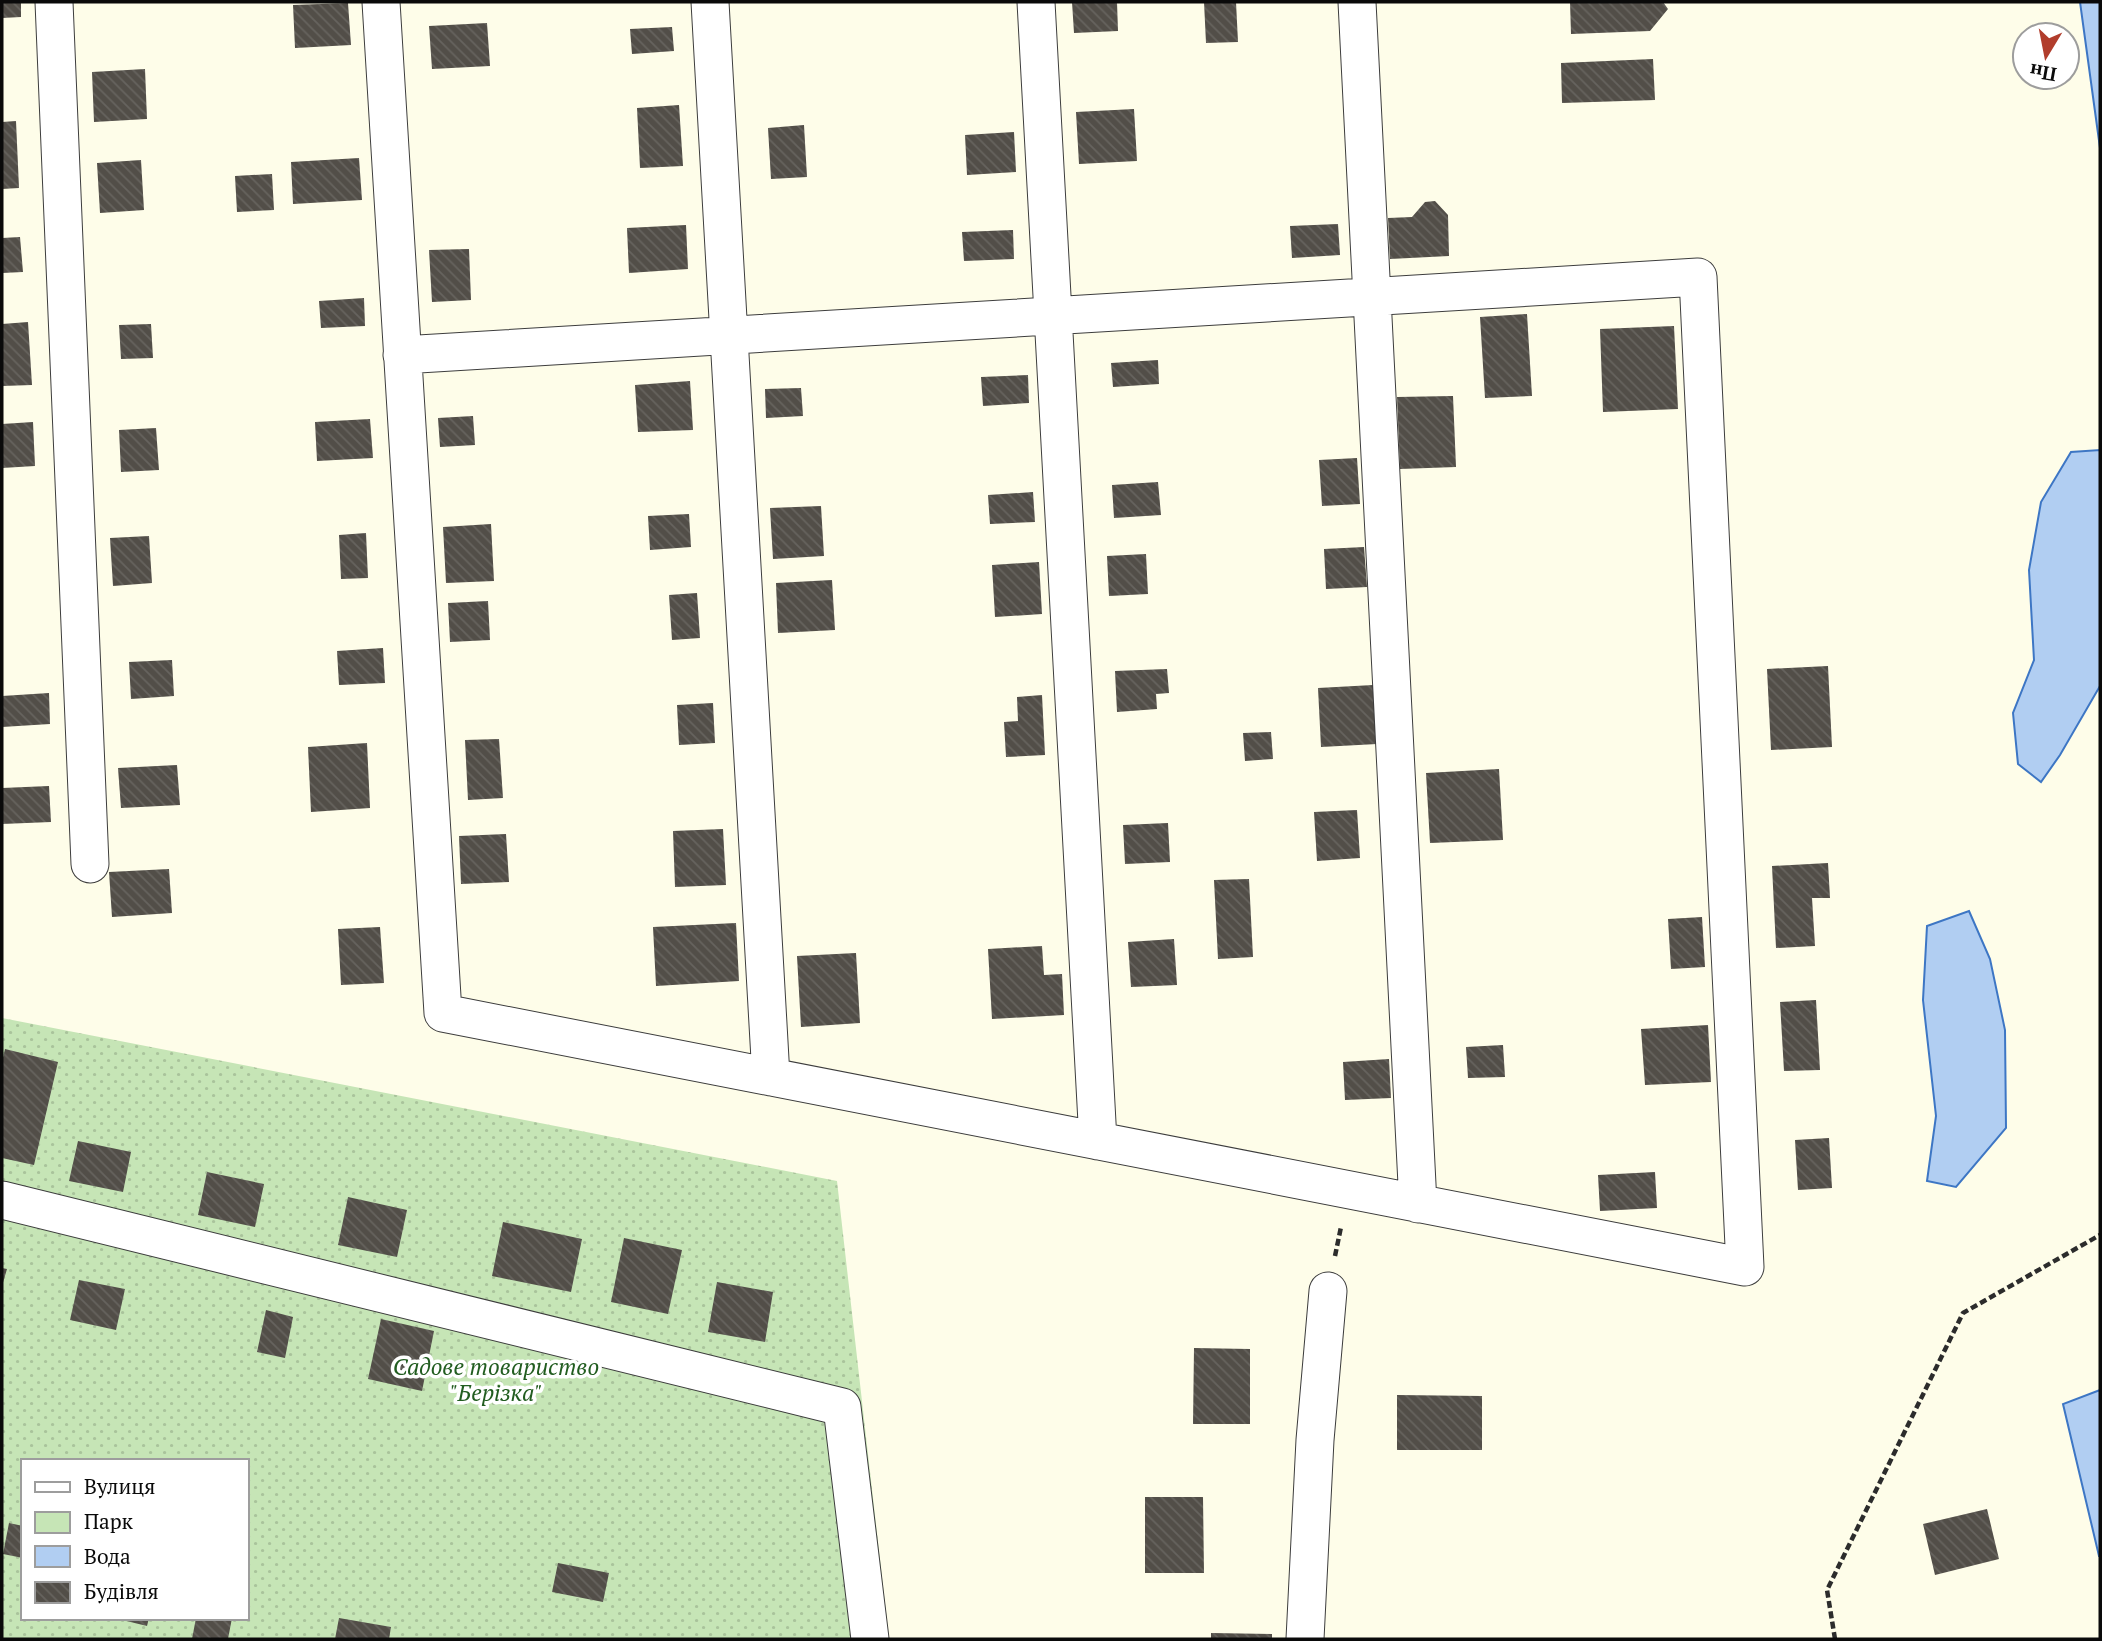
<svg xmlns="http://www.w3.org/2000/svg" width="2102" height="1641" font-family="'PT Serif',serif">
<defs>
<pattern id="green-dots" width="8" height="8" patternUnits="userSpaceOnUse" patternTransform="scale(1.75)"><rect width="8" height="8" fill="#c6e5b6"/><path d="M2 2h.1M6 6h.1" fill="none" stroke="#a9c39b" stroke-width="1.8" stroke-linecap="round"/></pattern>
<pattern id="building-back-hatch" width="6" height="6" patternUnits="userSpaceOnUse" patternTransform="scale(1.75)"><rect width="6" height="6" fill="#524e48"/><path d="M-1 5l2 2M0 0l6 6M5-1l2 2" fill="none" stroke="#66635e"/></pattern>
</defs>
<rect width="100%" height="100%" fill="#fefde9"/>
<!-- green -->
<path fill="url(#green-dots)" fill-rule="evenodd" d="M2,1018l835,163 52,458h-887zM23,1461h224v157h-224z"/>
<!-- water -->
<path fill="#b1cef2" stroke="#3d76c4" stroke-width="2" d="M2080,2h20v146z
M2100,450v236l-40,69 -19,27 -23,-18 -5,-51 21,-53 -5,-90 12,-68 30,-50z
M1969,911l21,48 15,71 1,98 -50,59 -29,-6 9,-65 -13,-116 4,-74z
M2100,1390v166h-1l-36,-152z"/>
<!-- building -->
<path fill="url(#building-back-hatch)" d="M2,2h19v15l-19,1z
M1072,2h45l1,29 -44,2z
M1204,2h32l2,40 -32,1z
M1570,2h93l5,7 -18,22 -79,3z
M348,3l3,42 -56,3 -2,-43z
M487,23l3,43 -58,3 -3,-43z
M672,27l2,24 -42,3 -2,-25z
M1653,59l2,41 -93,3 -1,-40z
M145,69l2,50 -53,3 -2,-50z
M679,105l4,61 -43,2 -3,-60z
M1134,109l3,52 -58,3 -3,-52z
M16,121l3,67 -17,1v-67z
M804,125l3,52 -36,2 -3,-51z
M1014,132l2,40 -49,3 -2,-40z
M359,158l3,42 -69,4 -2,-42z
M141,160l3,50 -44,3 -3,-50z
M272,174l2,36 -37,2 -2,-36z
M1435,201l13,14 1,41 -59,3 -2,-41 24,-1 13,-15z
M1338,224l2,31 -48,3 -2,-32z
M686,225l2,44 -59,4 -2,-45z
M1013,230l1,29 -50,2 -2,-29z
M20,237l3,35 -21,1v-35z
M469,249l2,51 -39,2 -3,-52z
M364,298l1,28 -44,2 -2,-27z
M1527,314l5,82 -47,2 -5,-81z
M28,322l4,63 -30,1v-62z
M151,324l2,34 -32,1 -2,-34z
M1674,326l4,83 -75,3 -3,-83z
M1158,360l1,24 -46,3 -2,-24z
M1028,375l1,28 -46,3 -2,-29z
M690,381l3,49 -55,2 -3,-47z
M801,388l2,28 -37,2 -1,-29z
M1453,396l3,71 -56,2 -3,-72z
M473,416l2,29 -35,2 -2,-29z
M370,419l3,39 -56,3 -2,-39z
M33,422l2,44 -33,2v-44z
M156,428l3,42 -38,2 -2,-42z
M1357,458l3,46 -38,2 -3,-46z
M1158,482l3,33 -47,3 -2,-33z
M1033,492l2,30 -45,2 -2,-29z
M821,506l3,50 -51,3 -3,-51z
M689,514l2,33 -41,3 -2,-34z
M491,524l3,57 -48,2 -3,-56z
M366,533l2,45 -27,1 -2,-44z
M149,536l3,47 -39,3 -3,-48z
M1364,547l3,40 -41,2 -2,-40z
M1146,554l2,40 -39,2 -2,-40z
M1039,562l3,52 -47,3 -3,-52z
M832,580l3,50 -57,3 -2,-50z
M697,593l3,45 -28,2 -3,-45z
M488,601l2,39 -40,2 -2,-39z
M383,648l2,35 -46,2 -2,-34z
M172,660l2,36 -43,3 -2,-37z
M1828,666l4,81 -61,3 -4,-81z
M1167,669l2,24 -13,1 1,15 -40,3 -2,-41z
M1373,685l4,59 -56,3 -3,-59z
M49,693l1,31 -48,3v-31z
M1042,695l3,60 -39,2 -2,-35 14,-1 -1,-24z
M713,703l2,40 -36,2 -2,-40z
M1271,732l2,27 -28,2 -2,-28z
M499,739l4,59 -35,2 -3,-60z
M367,743l3,65 -59,4 -3,-65z
M177,765l3,40 -59,3 -3,-40z
M1499,769l4,71 -73,3 -4,-70z
M49,786l2,36 -49,2v-36z
M1357,810l3,48 -43,3 -3,-49z
M1168,823l2,39 -45,2 -2,-39z
M723,829l3,56 -51,2 -2,-56z
M506,834l3,48 -48,2 -2,-48z
M1828,863l2,35h-18l3,48 -39,2 -4,-82z
M169,869l3,44 -60,4 -3,-45z
M1249,879l4,78 -35,2 -4,-79z
M1702,917l3,50 -34,2 -3,-50z
M736,923l3,58 -83,5 -3,-59z
M380,927l4,56 -43,2 -3,-56z
M1174,939l3,46 -46,2 -3,-45z
M1042,946l2,29 18,-1 2,41 -72,4 -4,-70z
M856,953l4,70 -59,4 -4,-71z
M1816,1000l4,70 -36,1 -4,-69z
M1708,1025l3,57 -66,3 -4,-56z
M1503,1045l2,32 -37,1 -2,-31z
M5,1049l53,13 -24,103 -32,-7v-96z
M1389,1059l2,39 -46,2 -2,-38z
M1829,1138l3,50 -34,2 -3,-50z
M78,1141l53,11 -8,40 -54,-11z
M207,1172l57,12 -9,43 -57,-12z
M1655,1172l2,36 -57,3 -2,-36z
M348,1197l59,13 -10,47 -59,-12z
M503,1222l79,17 -11,53 -79,-16z
M624,1238l58,12 -14,64 -57,-12z
M2,1268l5,1 -5,17z
M79,1280l46,9 -9,41 -46,-10z
M717,1282l56,10 -8,50 -57,-10z
M266,1310l27,7 -8,41 -28,-6z
M381,1319l53,12 -12,60 -54,-12z
M1194,1348l56,1v75h-57z
M1397,1395l85,1v54h-85z
M1145,1497h58l1,76h-59z
M1987,1509l12,50 -64,16 -12,-51z
M9,1523l14,3v32l-20,-4z
M558,1563l51,10 -6,29 -51,-10z
M114,1618h35l-2,8z
M196,1618h36l-4,21h-36z
M339,1618l52,9 -2,12h-54z
M1211,1633l61,1v5h-61z"/>
<g fill="none" stroke-linecap="round" stroke-linejoin="round">
<!-- street casing -->
<g stroke="#3d3d3d" stroke-width="39">
<path id="street" d="M54,2l36,862
M381,2l62,1011 1302,254 -47,-990 -1296,78
M710,2l61,1075
M1036,2l62,1139
M1357,2l61,1202
M2,1200l840,207 28,232
M1305,1639l10,-199 13,-149"/>
</g>
<!-- path -->
<path stroke="#2c2c2c" stroke-width="4.5" stroke-dasharray="7 3.5" stroke-linecap="butt" d="M1335,1256l6,-29
M1835,1639l-8,-49 136,-277 137,-78"/>
<!-- street -->
<use href="#street" stroke="#fff" stroke-width="37"/>
</g>
<g text-anchor="middle" dominant-baseline="central" stroke-width="7" stroke-linejoin="round" paint-order="stroke">
<!-- park labels -->
<g font-size="23" font-style="italic" fill="#225d20" stroke="#fff">
<text x="496" y="1366">Садове товариство<tspan x="496" dy="26">"Берізка"</tspan></text>
</g>
</g>
<!-- border -->
<rect width="2102" height="1641" fill="none" stroke="#0a0a0a" stroke-width="7"/>
<!-- legend -->
<rect x="21" y="1459" width="228" height="161" fill="#ffffff" stroke="#9d9d9d" stroke-width="2"/>
<rect x="35" y="1482" width="35" height="10" fill="#ffffff" stroke="#9d9d9d" stroke-width="2"/>
<text x="84" y="1494" font-size="21" fill="#0a0a0a">Вулиця</text>
<rect x="35" y="1512" width="35" height="21" fill="#c6e5b6" stroke="#9d9d9d" stroke-width="2"/>
<text x="84" y="1529" font-size="21" fill="#0a0a0a">Парк</text>
<rect x="35" y="1546" width="35" height="21" fill="#b1cef2" stroke="#9d9d9d" stroke-width="2"/>
<text x="84" y="1564" font-size="21" fill="#0a0a0a">Вода</text>
<rect x="35" y="1582" width="35" height="21" fill="url(#building-back-hatch)" stroke="#9d9d9d" stroke-width="2"/>
<text x="84" y="1599" font-size="21" fill="#0a0a0a">Будівля</text>
<!-- north arrow -->
<g transform="translate(2046 56) rotate(190)"><circle r="33" fill="#ffffff" stroke="#9d9d9d" stroke-width="2"/>
<path d="M0-5L12 26L0 18L-12 26Z" fill="#b13d2c"/>
<text y="-10" font-size="19" font-weight="bold" text-anchor="middle" fill="#0a0a0a">Пн</text>
</g>
</svg>
